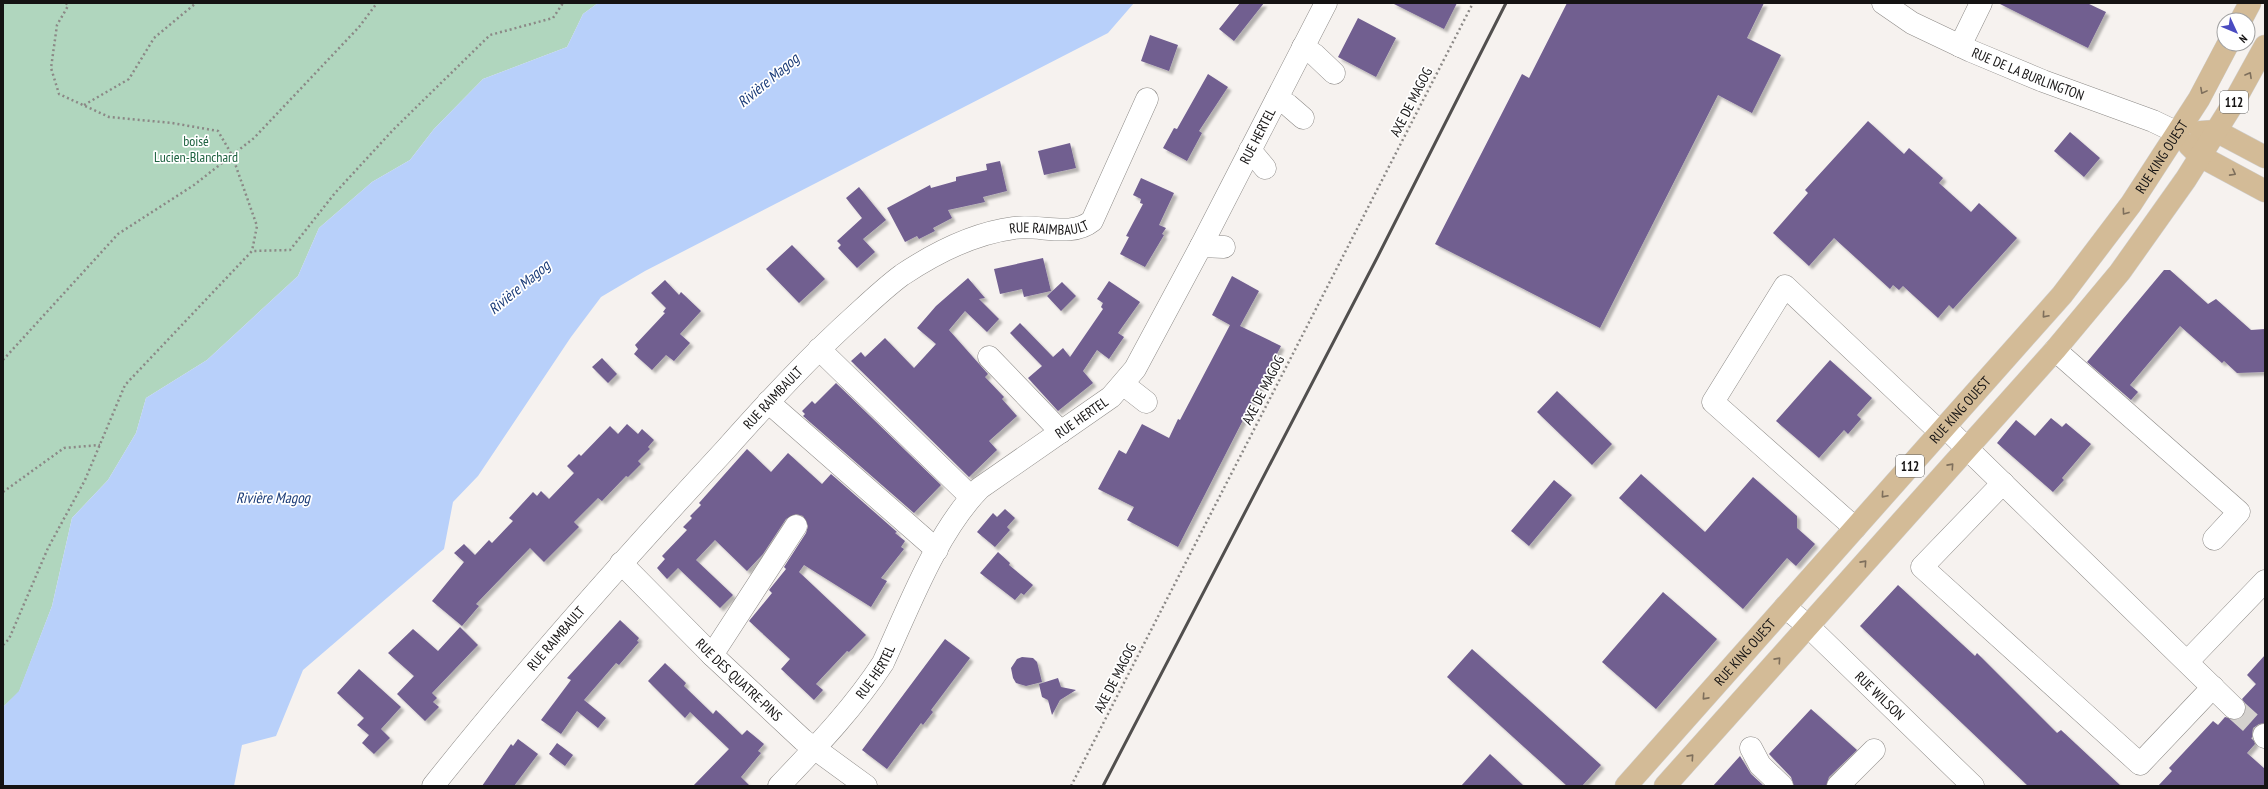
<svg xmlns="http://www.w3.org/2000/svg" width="2268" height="789" font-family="'PT Sans Narrow',sans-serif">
<defs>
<filter id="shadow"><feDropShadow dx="3.5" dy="3.5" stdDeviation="1" flood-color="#0004"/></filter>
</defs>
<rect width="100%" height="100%" fill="#f6f2ef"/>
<!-- green -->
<path fill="#b0d6be" d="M3,3h595l-15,11 -16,33 -84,32 -49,50 -24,31 -38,22 -53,46 -21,48 -91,84 -61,38 -10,35 -28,47 -36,38 -20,88 -33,86 -16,15z"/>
<!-- water -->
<path fill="#b8d0fa" d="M598,3h536l-26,30 -463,238 -44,26 -30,40 -93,139 -25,26 -9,47 -141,121 -27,66 -34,9 -8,41h-231v-79l16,-16 33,-85 20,-88 36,-38 28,-47 10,-35 61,-38 91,-84 21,-48 53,-46 38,-22 24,-31 49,-50 84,-32 16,-33z"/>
<!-- building -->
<path fill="#715e90" filter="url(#shadow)" d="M1240,3h24l-30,38 -15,-12z
M1392,3h65l-13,26z
M1567,3h197l-17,35 34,17 -29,58 -34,-18 -118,233 -165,-84 87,-170 7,4z
M1998,3h89l19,9 -18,36z
M1358,18l38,20 -20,39 -38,-20z
M1150,35l28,10 -9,26 -28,-10z
M1208,74l20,13 -29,44 3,2 -15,28 -24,-13 11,-20 3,1z
M1868,121l36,33 5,-6 34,30 -4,5 32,29 8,-9 38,35 -64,71 -4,-4 -11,13 -35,-32 -4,4 -6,-5 -3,4 -56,-51 -25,28 -36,-33 35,-40 -3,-3z
M2070,132l30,26 -16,19 -30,-26z
M1070,143l6,25 -32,7 -6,-24z
M1000,161l7,30 -24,6 2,5 -37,8 4,8 -19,10 2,3 -16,8 -2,-3 -12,6 -18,-34 43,-23 1,3 25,-7v-4l31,-7 -1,-6z
M1141,178l33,15 -15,32 7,3 -4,6 2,1 -19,32 -25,-13 9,-17 -3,-1 17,-32 -3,-1 1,-4 -8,-4z
M859,187l27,33 -23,19 12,13 -18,16 -19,-20 3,-3 -4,-4 25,-23 -16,-20z
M792,245l33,34 -26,24 -33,-34z
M1043,258l8,33 -27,6 -2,-8 -22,5 -6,-25z
M2164,270h6l38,34 8,-5 35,31 14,-1v43l-28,1 -13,-12 -2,2 -42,-37 -50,59 8,7 -7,8 -44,-38z
M1232,276l27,15 -19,35 41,20 -103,201 -51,-27 7,-13 -36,-18 21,-39 7,4 16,-30 27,14 9,-19 2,1 50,-95 -18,-10z
M968,278l17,20 -6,1 20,20 -12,13 -22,-21 -16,19 39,44 -3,3 19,20 -2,2 15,17 -28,25 8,9 -28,27 -118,-116 10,-9 4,5 20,-19 29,30 22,-24 -19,-16 19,-22z
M665,280l14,15 2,-3 20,19 -21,23 10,9 -16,18 -8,-6 -14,15 -18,-16 4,-5 -3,-4 30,-32 -2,-1 3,-4 -15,-15z
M1109,281l31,21 -22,31 6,4 -15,22 -12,-9 -14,21 10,12 -35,28 -30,-33 14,-12 -32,-33 10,-10 33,34 10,-9 7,9 33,-48 -2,-2 2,-4 -6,-4z
M1062,282l14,14 -15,15 -14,-15z
M602,358l15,16 -9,9 -16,-16z
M1830,360l42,38 -15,17 4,4 -13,15 -4,-4 -25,28 -43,-37z
M836,383l105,102 -27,28 -111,-97 2,-2 -3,-3 10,-10 3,3z
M1557,391l55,53 -20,21 -55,-53z
M2051,418l11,9 4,-4 25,21 -29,34 2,2 -11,12 -56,-49 19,-23 19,16z
M627,424l11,10 4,-5 12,11 -6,7 2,2 -12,12 3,3 -13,13 -2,-1 -24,25 -4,-3 -24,24 5,5 -35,35 -14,-14 -54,56 3,2 -17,20 -30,-25 32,-39 -10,-9 10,-9 11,11 14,-15 3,3 21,-22 -4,-3 24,-26 4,4 4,-5 8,8 25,-26 -7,-7 12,-12 2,2 29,-30 8,8z
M747,449l24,23 17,-19 34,31 9,-10 66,58 -2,1 10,8 -4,6 3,2 -23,29 6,3 -16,26 -67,-42 -5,7 67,63 -17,17 -2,-1 -31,33 7,6 -9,10 -33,-31 9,-10 -41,-38 23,-28 -3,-3 17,-21 -2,-2 22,-34 2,-7 -5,-10 -7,-2 -10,5 -23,35 -16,17 -32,-31 -19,20 37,35 -13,13 -42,-40 -11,11 -10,-11 8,-9 -3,-3 25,-26 -4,-3 9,-9 -2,-2 11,-11 -2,-2z
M1641,474l64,58 48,-55 44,39v12l18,16 -19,22 -9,-8 -44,51 -124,-111z
M1554,480l18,15 -43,51 -18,-15z
M1005,509l10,9 -8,9 3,3 -15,17 -18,-15 16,-19 4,4z
M998,552l12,11 -1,2 24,20 -9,10 -3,-2 -6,7 -35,-27z
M1898,585l77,71 2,-3 80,80 4,-3 60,56h-93l-168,-160z
M1663,592l54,47 -61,70 -54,-47z
M620,620l19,18 -2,3 2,1 -20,23 -3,-2 -32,37 22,18 -8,10 -21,-17 -16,23 -20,-14 30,-40 -4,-2z
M460,627l18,18 -46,48 5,5 -4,4 6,5 -14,14 -28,-27 17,-18 -26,-23 25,-24 25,22z
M945,639l25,19 -39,52 2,2 -10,13 -2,-2 -34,46 -25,-19z
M1472,649l129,116 -19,21h-15l-120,-109z
M2265,655v68l-6,1 -6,4 -1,7 3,9 -8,9 18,16v17h-107l14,-15 -3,-3 44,-47 5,4 7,-8 12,3 6,-4 3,-11 -4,-6 14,-15 -9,-9z
M1022,657l11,1 4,4 5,20 -16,4 -10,-3 -3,-5 -2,-10 6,-9z
M665,663l21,20 -2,3 29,28 3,-4 26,25 5,-5 17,14 -6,7 3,2 -20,24 9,9h-57l36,-37 -39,-37 -5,6 -37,-37z
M359,669l42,38 -20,22 9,9 -16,16 -12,-11 7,-8 -12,-10 7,-7 -27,-25z
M1058,678l3,9 15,3 -16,10 -8,15 -4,-15 -6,-3 -3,-13z
M1811,709l46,41 -28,27 -3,9h-32l-3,-9 -22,-23z
M518,739l20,15 -24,32h-32l29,-42 2,2z
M557,743l16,12 -8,11 -16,-12z
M1490,754l34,32h-63z
M1740,756l11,18 13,12h-51z"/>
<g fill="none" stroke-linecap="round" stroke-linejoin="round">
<!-- minor-tunnel -->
<path stroke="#d4d1ce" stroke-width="22" stroke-dasharray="22 11" stroke-linecap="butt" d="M2234,708l30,27"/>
<!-- minor casing -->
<g stroke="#8d8a87" stroke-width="23">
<g id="minor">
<path id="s1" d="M1883,3l29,20 59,28 72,30 110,40 25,12"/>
<path d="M1960,46l21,-43"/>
<path d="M1303,47l12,8 19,18"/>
<path d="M1277,99l11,6 15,13"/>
<path d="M1250,150l15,18"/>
<path d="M1201,246l23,1"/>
<path d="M819,349l152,148"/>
<path d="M2055,350l184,162 -25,27"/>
<path d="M989,357l72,75"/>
<path d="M1123,384l23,18"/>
<path d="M768,402l169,148"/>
<path d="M1945,427l289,281"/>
<path d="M2003,483l-81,84 218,197 73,-77"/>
<path d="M1855,528l-142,-126 72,-116 155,146"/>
<path id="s2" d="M621,563l91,92 91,85 63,46"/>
<path id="s3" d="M1785,607l23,19 165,160"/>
<path d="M712,655l84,-129"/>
<path d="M2187,662l78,-81"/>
<path d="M2264,735l1,2"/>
<path d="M1751,748l9,17 22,21"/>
<path id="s4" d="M433,786c93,-117 192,-228 293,-337 42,-47 85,-94 132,-136 14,-13 29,-27 44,-38 33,-22 73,-42 112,-47 25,-4 57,10 78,-7l55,-122"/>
<path id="s5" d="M779,786c37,-39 74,-77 104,-123 26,-56 53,-130 97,-175l131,-91 24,-28 66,-123 125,-243"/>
<path d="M1838,786l36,-36"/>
</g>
</g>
<!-- major casing -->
<g stroke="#d0d0d0" stroke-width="23">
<g id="major">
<path d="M2241,20l9,-17"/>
<path d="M2201,132l15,-1 49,26"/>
<path d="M2189,145l11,11 65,35"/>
<path id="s6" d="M1626,786l436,-491 69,-91 68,-105 29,-55"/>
<path d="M1665,786l390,-436 65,-78 66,-93 47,-75 32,-58"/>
</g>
</g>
<!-- path -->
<path stroke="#8b8886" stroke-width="2.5" stroke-dasharray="2 3" stroke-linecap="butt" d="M66,3l2,3 -11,19 -6,43 8,26 50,23 63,6 46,8 14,24 25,71 -5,25
M84,105l45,-26 25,-41 42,-35
M3,360l115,-126 76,-49 60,-47 105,-111 18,-24
M3,492l61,-44 36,-3
M3,645l6,-6 39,-91 37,-68 40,-95 127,-134 38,-1 45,-57 58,-63 97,-95 63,-17 10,-15
M1071,786l402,-783"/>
<!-- minor -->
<use href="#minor" stroke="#fff" stroke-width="22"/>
<!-- major -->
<use href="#major" stroke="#d3bb97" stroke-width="22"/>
<!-- rail -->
<path stroke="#514f4e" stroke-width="3" d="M1103,786l275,-530 128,-253"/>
</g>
<!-- one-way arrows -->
<defs><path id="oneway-chevron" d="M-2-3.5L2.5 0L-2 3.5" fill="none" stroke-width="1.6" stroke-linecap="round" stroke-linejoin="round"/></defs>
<g stroke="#7e6f5c">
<use href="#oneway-chevron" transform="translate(2249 75) rotate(-61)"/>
<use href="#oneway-chevron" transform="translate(2203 91) rotate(118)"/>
<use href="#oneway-chevron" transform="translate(2233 173) rotate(28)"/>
<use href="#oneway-chevron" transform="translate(2125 212) rotate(126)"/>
<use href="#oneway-chevron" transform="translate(2045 315) rotate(131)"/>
<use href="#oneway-chevron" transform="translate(1951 466) rotate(-48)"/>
<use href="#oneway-chevron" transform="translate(1884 495) rotate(131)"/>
<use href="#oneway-chevron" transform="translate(1864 563) rotate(-48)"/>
<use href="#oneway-chevron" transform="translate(1778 660) rotate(-48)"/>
<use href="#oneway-chevron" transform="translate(1705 697) rotate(132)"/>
<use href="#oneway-chevron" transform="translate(1691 757) rotate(-48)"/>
</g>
<g text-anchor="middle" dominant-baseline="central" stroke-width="3.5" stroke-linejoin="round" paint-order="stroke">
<!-- shield labels -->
<g fill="#fff" stroke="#5b5a5a" stroke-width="1">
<rect x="2220" y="91" width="28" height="22" rx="3"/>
<rect x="1896" y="455" width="28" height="22" rx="3"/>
</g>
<g font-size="13" font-weight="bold" fill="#151313">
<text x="2234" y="102">112</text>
<text x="1910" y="466">112</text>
</g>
<!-- street labels -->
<g font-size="14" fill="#151313" stroke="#fff">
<text stroke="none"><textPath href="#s1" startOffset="162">RUE DE LA BURLINGTON</textPath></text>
<text transform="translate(1411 102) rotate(-63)">AXE DE MAGOG</text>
<text stroke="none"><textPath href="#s5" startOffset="822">RUE HERTEL</textPath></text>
<text stroke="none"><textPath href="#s6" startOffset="827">RUE KING OUEST</textPath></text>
<text stroke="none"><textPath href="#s4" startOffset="852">RUE RAIMBAULT</textPath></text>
<text transform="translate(1263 390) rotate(-63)">AXE DE MAGOG</text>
<text stroke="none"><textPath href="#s4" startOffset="516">RUE RAIMBAULT</textPath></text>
<text stroke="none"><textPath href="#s6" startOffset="503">RUE KING OUEST</textPath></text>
<text stroke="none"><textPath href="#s5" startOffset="486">RUE HERTEL</textPath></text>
<text stroke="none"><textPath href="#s4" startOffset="192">RUE RAIMBAULT</textPath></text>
<text stroke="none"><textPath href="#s6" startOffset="179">RUE KING OUEST</textPath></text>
<text stroke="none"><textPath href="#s5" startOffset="150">RUE HERTEL</textPath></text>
<text transform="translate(1115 678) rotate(-63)">AXE DE MAGOG</text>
<text stroke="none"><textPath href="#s2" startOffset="166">RUE DES QUATRE-PINS</textPath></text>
<text stroke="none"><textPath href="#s3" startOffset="130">RUE WILSON</textPath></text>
</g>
<!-- park labels -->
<g font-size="14" fill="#1e6240" stroke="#fff">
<text x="196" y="141">boisé<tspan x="196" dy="16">Lucien-Blanchard</tspan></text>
</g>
<!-- water labels -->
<g font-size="15" font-style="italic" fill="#1b3c78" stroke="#fff">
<text transform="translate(768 80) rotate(-40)">Rivière Magog</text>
<text transform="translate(519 287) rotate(-40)">Rivière Magog</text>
<text x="273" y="497">Rivière Magog</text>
</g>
</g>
<!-- border -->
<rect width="2268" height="789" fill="none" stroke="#151313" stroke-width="8"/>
<!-- north arrow -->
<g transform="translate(2236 32) rotate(134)"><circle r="19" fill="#ffffff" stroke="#a1a1a1"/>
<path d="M0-3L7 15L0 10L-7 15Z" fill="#4a4bc1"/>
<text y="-6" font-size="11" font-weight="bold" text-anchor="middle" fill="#151313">N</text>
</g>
</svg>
